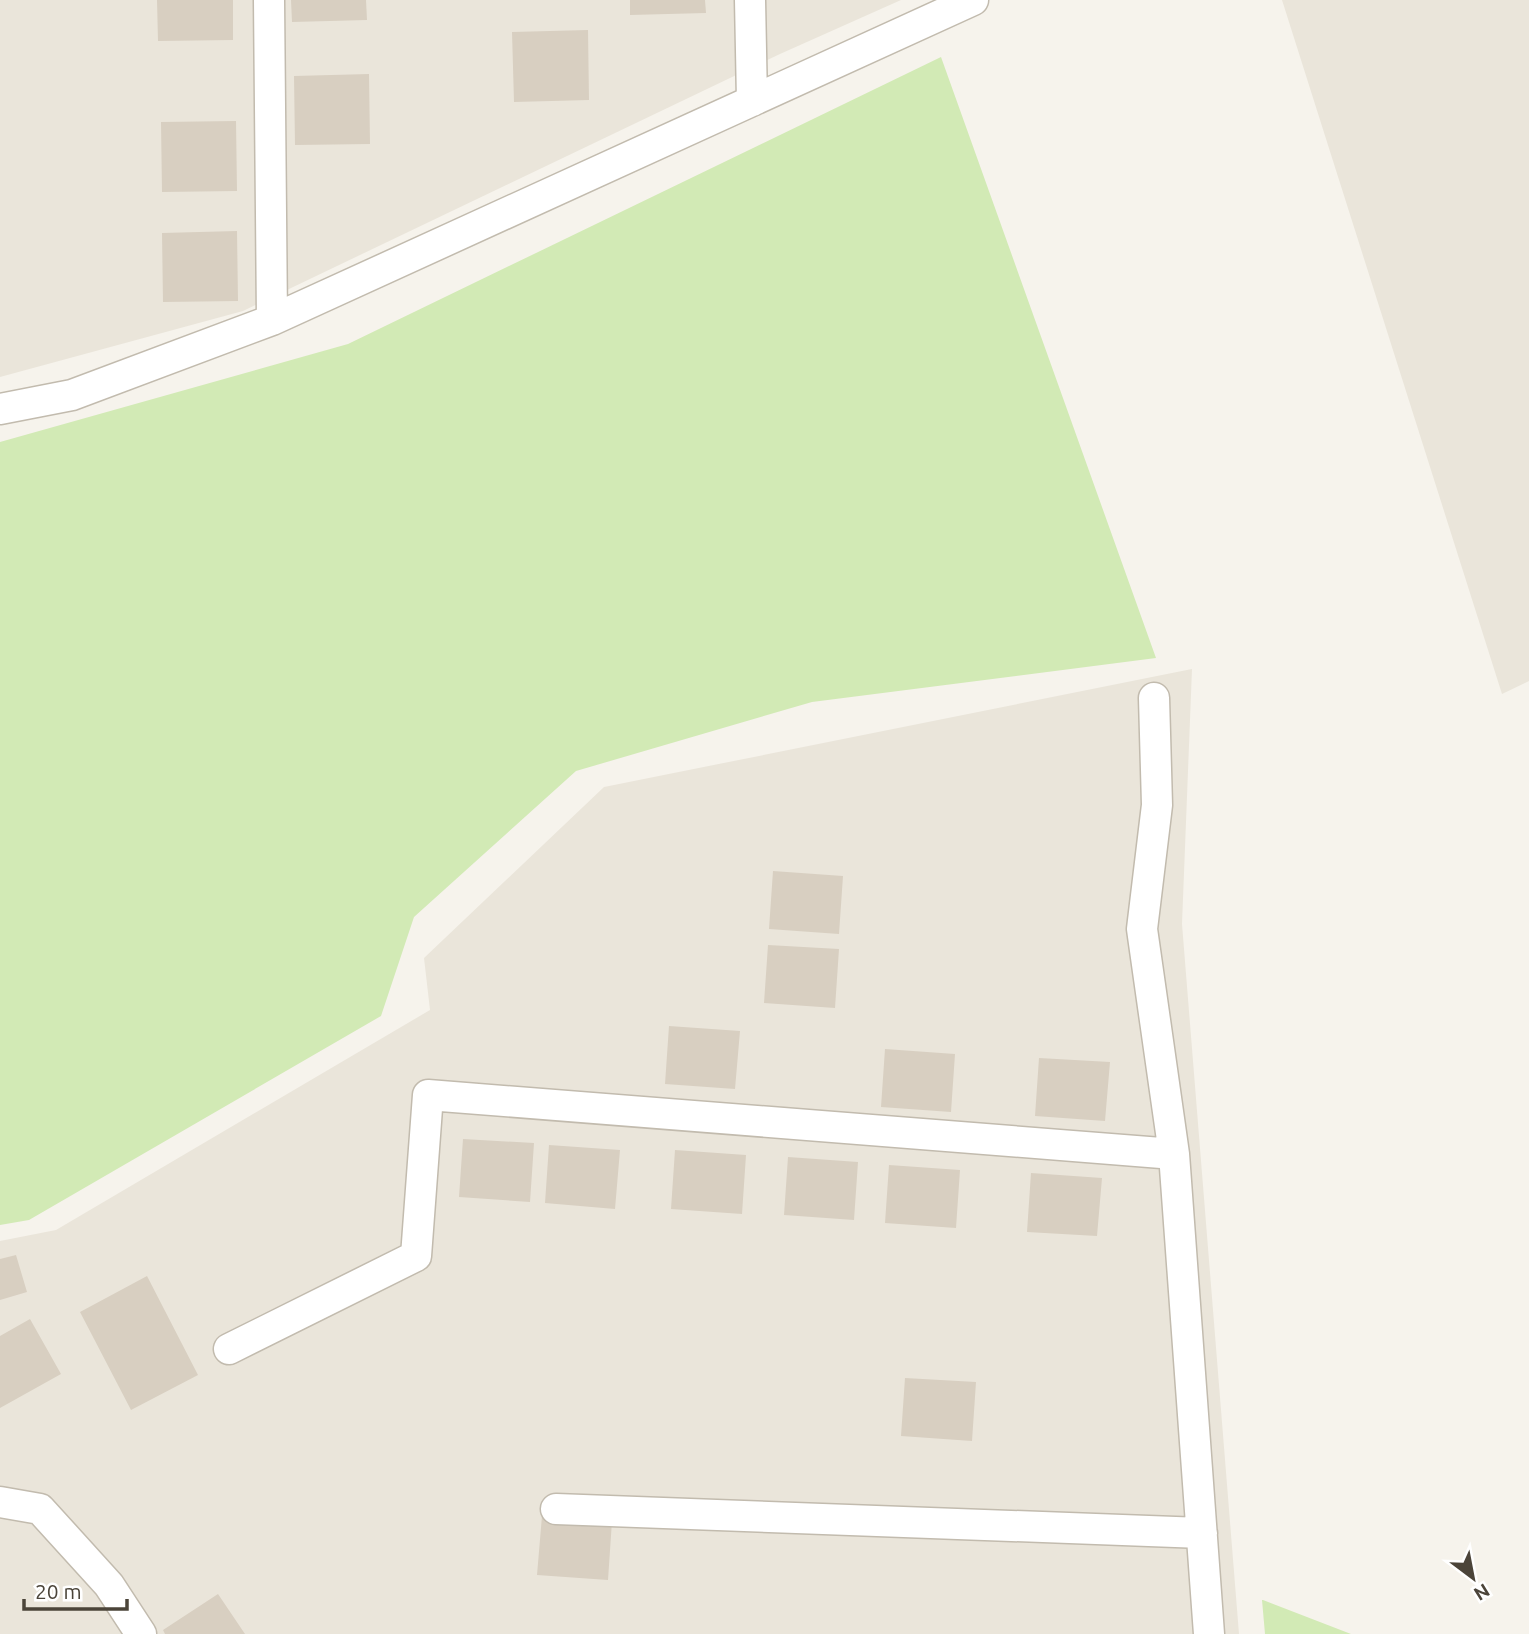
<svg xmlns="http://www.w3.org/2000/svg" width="1529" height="1634" font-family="Ubuntu,sans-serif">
<rect width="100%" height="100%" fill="#f6f3ec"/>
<!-- residential -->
<path fill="#eae5da" d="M0,0h901l-121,54 -537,257 -243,66z
M1282,0h247v681l-27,13z
M1192,669l-10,255 57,710h-1239v-393l56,-11 374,-220 -6,-52 180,-171z"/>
<!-- green -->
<path fill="#d2eab5" d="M941,57l215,601 -344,44 -236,69 -162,146 -33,99 -352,204 -29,5v-783l348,-98z
M1262,1600h1l88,34h-86z"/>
<!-- building -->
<path fill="#d8cfc1" d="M157,0h76v40l-75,1z
M291,0h75l1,20 -75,2z
M630,0h75l1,13 -76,2z
M588,30l1,70 -75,2 -2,-70z
M369,74l1,70 -75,1 -1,-69z
M236,121l1,70 -75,1 -1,-70z
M237,231l1,70 -75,1 -1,-69z
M773,871l70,5 -4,58 -70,-5z
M768,945l71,4 -4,59 -71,-5z
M669,1026l71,5 -5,58 -70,-5z
M885,1049l70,5 -4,58 -70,-5z
M1039,1058l71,4 -5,59 -70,-5z
M463,1139l71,4 -4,59 -71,-5z
M549,1145l71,5 -5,59 -70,-6z
M675,1150l71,5 -4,59 -71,-5z
M788,1157l70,5 -4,58 -70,-5z
M889,1165l71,5 -4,58 -71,-5z
M1031,1173l71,5 -5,58 -70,-4z
M16,1255l11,37 -27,8v-41z
M147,1276l51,99 -67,35 -51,-98z
M30,1319l31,55 -61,34v-72z
M905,1378l71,4 -4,59 -71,-5z
M542,1516l70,5 -4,59 -71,-5z
M218,1594l27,40h-80l-2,-4z"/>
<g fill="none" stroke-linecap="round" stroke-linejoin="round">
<!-- minor casing -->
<g stroke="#c2bbae" stroke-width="33">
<path id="minor" d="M269,0l3,320
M750,0l2,101
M0,409l72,-14 200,-75 701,-320
M1154,698l3,107 -15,124 32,225 35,480
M229,1349l187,-93 12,-161 746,59
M0,1502l40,7 69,76 32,49
M556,1509l646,24"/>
</g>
<!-- minor -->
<use href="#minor" stroke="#fff" stroke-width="30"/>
</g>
<!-- north arrow -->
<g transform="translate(1473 1578) rotate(148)" stroke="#ffffff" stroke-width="5" paint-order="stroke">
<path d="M0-5L12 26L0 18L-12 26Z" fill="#4b4439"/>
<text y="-10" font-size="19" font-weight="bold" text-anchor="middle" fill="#4b4439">N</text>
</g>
<!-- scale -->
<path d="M24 1599v10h103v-10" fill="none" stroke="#4b4439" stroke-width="3.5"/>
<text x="35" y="1599" font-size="21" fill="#4b4439" stroke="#ffffff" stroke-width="5" paint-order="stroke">20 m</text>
</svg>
